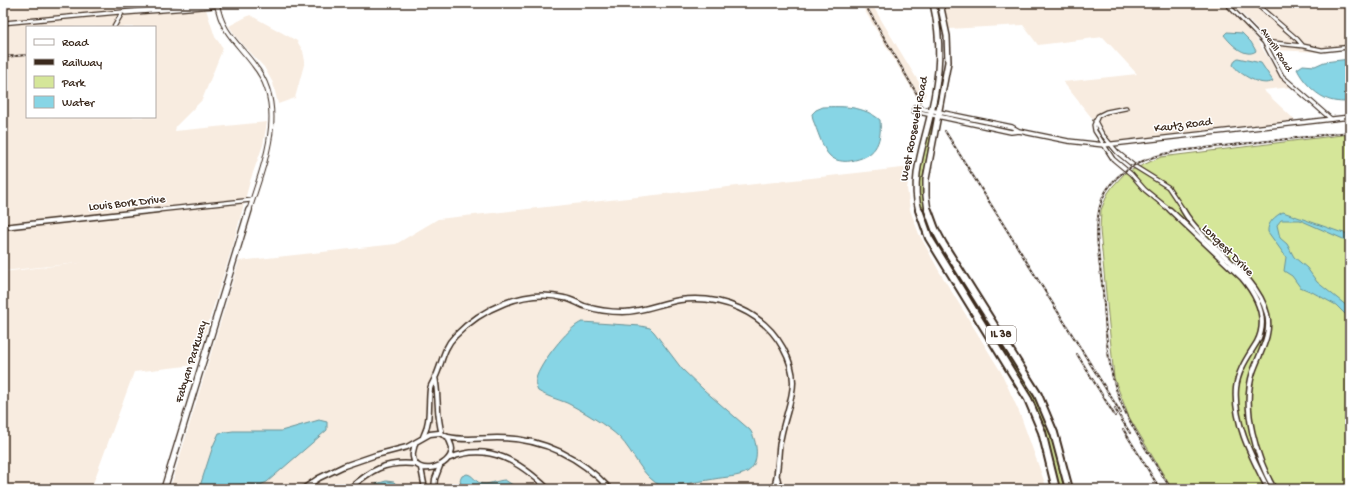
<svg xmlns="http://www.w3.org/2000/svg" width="1353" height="492" font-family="'Gochi Hand',sans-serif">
<rect width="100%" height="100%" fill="#fff"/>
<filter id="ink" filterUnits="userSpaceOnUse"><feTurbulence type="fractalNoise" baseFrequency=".025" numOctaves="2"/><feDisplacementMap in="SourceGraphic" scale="8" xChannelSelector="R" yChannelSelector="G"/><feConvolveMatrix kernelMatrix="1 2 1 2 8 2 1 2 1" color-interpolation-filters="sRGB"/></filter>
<g filter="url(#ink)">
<!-- built -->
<path fill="#f8ece0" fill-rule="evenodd" d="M3,3h201l11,34 8,11 -21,52 -26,26 -1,5 92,-9 -4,23 -13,36 -17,64 -38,120 -61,7 -43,117h-88v-217l84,-10 -84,9zM27,27h128v90h-128z
M860,3h11l55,91 -5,10z
M942,3h281l19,19 15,18 22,35 13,12 -29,3 33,31 -184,22 -49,-61 74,-8 -34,-37 -65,8 -15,-20 -75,4z
M1230,3h120v46l-31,3 -45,-2 -18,-23z
M250,15l47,26 6,10 2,10 -10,37 -17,6 -5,-21 -9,-16 -27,-29 -8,-12z
M911,167l-4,21 3,22 9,24 20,37 62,101 19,42 27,75h-877l69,-228 157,-17 42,-25z"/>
<!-- green -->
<path fill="#d5e699" stroke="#88885c" d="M929,127h3l-9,52 -1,13 3,20 55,96h-4c-20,-31 -58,-80 -58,-117 1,-22 7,-43 11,-64z
M1350,134v355h-178l-43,-72 -15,-39 -14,-148 1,-20 7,-17 5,-7 12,-13 36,-16z
M989,324l42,65 8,15 14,38 11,47h-4c-7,-28 -13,-56 -25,-82 -13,-29 -32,-55 -49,-82z"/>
<!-- water -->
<path fill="#87d5e5" stroke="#699195" d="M1227,32l15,1 9,9 5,9c-11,8 -26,-8 -32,-16z
M1238,58l23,5 12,18c-11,7 -34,-7 -40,-16l2,-5z
M1350,59v43c-8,0 -18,0 -25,-4 -11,-5 -23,-18 -28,-29l6,-4 12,1 9,-4z
M823,107c20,-1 41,-1 57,13 2,24 -5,37 -30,41 -6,1 -15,0 -20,-5 -7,-6 -13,-27 -17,-36l-1,-6 4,-4z
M1283,212l57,20 10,2v8l-50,-22h-19l-4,5 3,13 7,6 7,13 13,11 10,14 30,24 3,6v7l-14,-14 -24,-13 -12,-5 -8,-11 -8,-5 2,-14 -18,-25c-1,-9 7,-16 15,-20z
M582,322l59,4 9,2 4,4 28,37 22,21 46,40c7,10 11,34 -3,42 -9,5 -22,5 -33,7 -17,3 -34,6 -51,8 -22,-10 -28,-34 -44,-50 -11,-11 -38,-27 -52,-34 -10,-4 -19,-6 -29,-12 -2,-4 -3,-7 -2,-12 3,-14 32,-52 46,-57z
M319,420l8,2v8l-60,52 -7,3 -15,-1 -43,5 -2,-3 13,-40 6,-13 14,-2h48z
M467,474c6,1 8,7 13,9 7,3 18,-3 25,-3l14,9h-57l-2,-9 2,-4z
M386,481l8,1 6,7h-33l9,-5z"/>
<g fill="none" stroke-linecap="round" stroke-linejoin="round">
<!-- minor-far1 casing -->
<g stroke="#3b2a1e" stroke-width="5.5">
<path id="minor-far1" d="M1226,3l38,39 18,34 49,43
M1255,3l42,36 6,7
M125,13l92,-7
M3,23l214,-20
M114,27l8,-14
M1264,42l39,4 19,4 28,-3
M1126,108l-20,4 -8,4 -4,9 1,6 18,28 18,15 14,16 26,21
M1095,121l7,13 15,18 17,14 34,21 16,24
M149,211l103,-11"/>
</g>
<!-- minor casing -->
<g stroke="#3b2a1e" stroke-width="7">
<path id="minor" d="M1170,210l72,68c15,18 27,41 15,64 -9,15 -19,28 -21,46 -3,35 17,71 32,101
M1183,210c22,38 73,61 84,104 5,21 -7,38 -14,58 -12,36 3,85 21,117
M3,227l155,-17
M435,377c4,19 1,38 7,57
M423,437c8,-16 5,-31 7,-48 1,-5 3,-7 5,-11 7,-14 8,-30 20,-42 26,-27 70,-48 109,-38 7,1 13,5 20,8 12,4 26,6 39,6 20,0 38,-9 57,-12 40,-5 83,11 103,48 20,36 5,53 -2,89 -3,11 -2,23 -4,34 0,6 -2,12 -3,18
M448,437c16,4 32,1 49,1 45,0 82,18 113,51
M450,458c39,-16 70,4 98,31
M421,468l4,21
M777,477l3,12
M303,489l16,-11 25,-12 32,-11 31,-8 23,-13 9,-1 9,4c1,4 4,8 4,12 -1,19 -36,28 -39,8 -1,-4 1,-9 2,-13
M349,489c22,-19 36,-28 66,-25
M434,489l1,-10 5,-13"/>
</g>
<!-- tertiary casing -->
<g stroke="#3b2a1e" stroke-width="6">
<path id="tertiary" d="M915,107l97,20 7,4
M914,111l97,21 8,-1 49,10 36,4 246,-28"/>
</g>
<!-- secondary-far1 casing -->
<g stroke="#3b2a1e" stroke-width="6">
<path id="secondary-far1" d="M217,3c4,29 21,40 37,62 35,43 9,100 -5,146"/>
</g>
<!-- secondary casing -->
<g stroke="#3b2a1e" stroke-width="8">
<path id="secondary" d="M164,489l85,-279"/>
</g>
<!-- primary-far1 casing -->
<g stroke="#3b2a1e" stroke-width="8">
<path id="primary-far1" d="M919,211c-9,-33 5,-66 12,-99 9,-38 11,-70 2,-109
M928,211l-2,-15v-17l22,-117 -1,-26 -7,-33"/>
</g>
<!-- primary casing -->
<g stroke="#3b2a1e" stroke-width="10">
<path id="primary" d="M919,210l10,28 99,161 14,33 14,57
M928,210l7,19 8,15 95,151 16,38 15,56"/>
</g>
<!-- minor-far1 -->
<use href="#minor-far1" stroke="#fff" stroke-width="3"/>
<!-- minor -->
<use href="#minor" stroke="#fff" stroke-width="4"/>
<!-- tertiary -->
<use href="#tertiary" stroke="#fff" stroke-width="3.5"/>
<!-- secondary-far1 -->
<use href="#secondary-far1" stroke="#fff" stroke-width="4"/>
<!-- secondary -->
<use href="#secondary" stroke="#fff" stroke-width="5.5"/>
<!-- primary-far1 -->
<use href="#primary-far1" stroke="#fff" stroke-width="5"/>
<!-- primary -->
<use href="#primary" stroke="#fff" stroke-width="6"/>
<!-- rail casing -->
<g stroke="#3b2a1e" stroke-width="2">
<path id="rail" d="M864,3l57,98
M3,57l24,-2
M945,131l176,282
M1077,354l38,62
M1115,409l15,24
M1123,429l37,60
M1171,489c-18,-29 -38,-58 -51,-89 -14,-35 -14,-72 -17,-108 -3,-30 -13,-74 3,-101 15,-25 44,-35 72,-40l172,-19"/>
</g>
<!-- rail -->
<use href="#rail" stroke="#fff" stroke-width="1" stroke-dasharray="2.5" stroke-linecap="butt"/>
</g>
</g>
<g text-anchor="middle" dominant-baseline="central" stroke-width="3" stroke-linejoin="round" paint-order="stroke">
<!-- far-street labels -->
<g font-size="10" fill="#3b2a1e" stroke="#fff">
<text transform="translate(1276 50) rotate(57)">Averill Road</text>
</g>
<!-- shield labels -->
<rect fill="#fff" stroke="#766a62" stroke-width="1" x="986" y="326" width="30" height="18" rx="3"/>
<g font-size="11" font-weight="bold" fill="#3b2a1e">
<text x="1001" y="335">IL 38</text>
</g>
<!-- street labels -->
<g font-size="12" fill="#3b2a1e" stroke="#fff">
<text transform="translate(1183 126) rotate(-7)">Kautz Road</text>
<text transform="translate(915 129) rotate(-79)">West Roosevelt Road</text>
<text transform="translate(127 204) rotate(-6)">Louis Bork Drive</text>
<text transform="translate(1227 251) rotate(45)">Longest Drive</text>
<text transform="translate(192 362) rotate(-73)">Fabyan Parkway</text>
</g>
</g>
<!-- margin -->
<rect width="1353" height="492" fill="none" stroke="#fff" stroke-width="16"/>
<rect x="8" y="8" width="1337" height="476" fill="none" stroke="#3b2a1e" stroke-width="1.5" filter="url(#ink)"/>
<!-- legend -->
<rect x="26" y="26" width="130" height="92" fill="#ffffff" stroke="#b1aaa5"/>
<rect x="34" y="39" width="20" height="6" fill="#ffffff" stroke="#b1aaa5"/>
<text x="62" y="46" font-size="12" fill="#3b2a1e">Road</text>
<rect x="34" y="59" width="20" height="6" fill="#3b2a1e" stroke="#b1aaa5"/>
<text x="62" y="66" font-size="12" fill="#3b2a1e">Railway</text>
<rect x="34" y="76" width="20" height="12" fill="#d5e699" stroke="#b1aaa5"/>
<text x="62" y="86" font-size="12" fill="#3b2a1e">Park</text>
<rect x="34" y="96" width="20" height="12" fill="#87d5e5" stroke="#b1aaa5"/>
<text x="62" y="106" font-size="12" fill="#3b2a1e">Water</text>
</svg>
